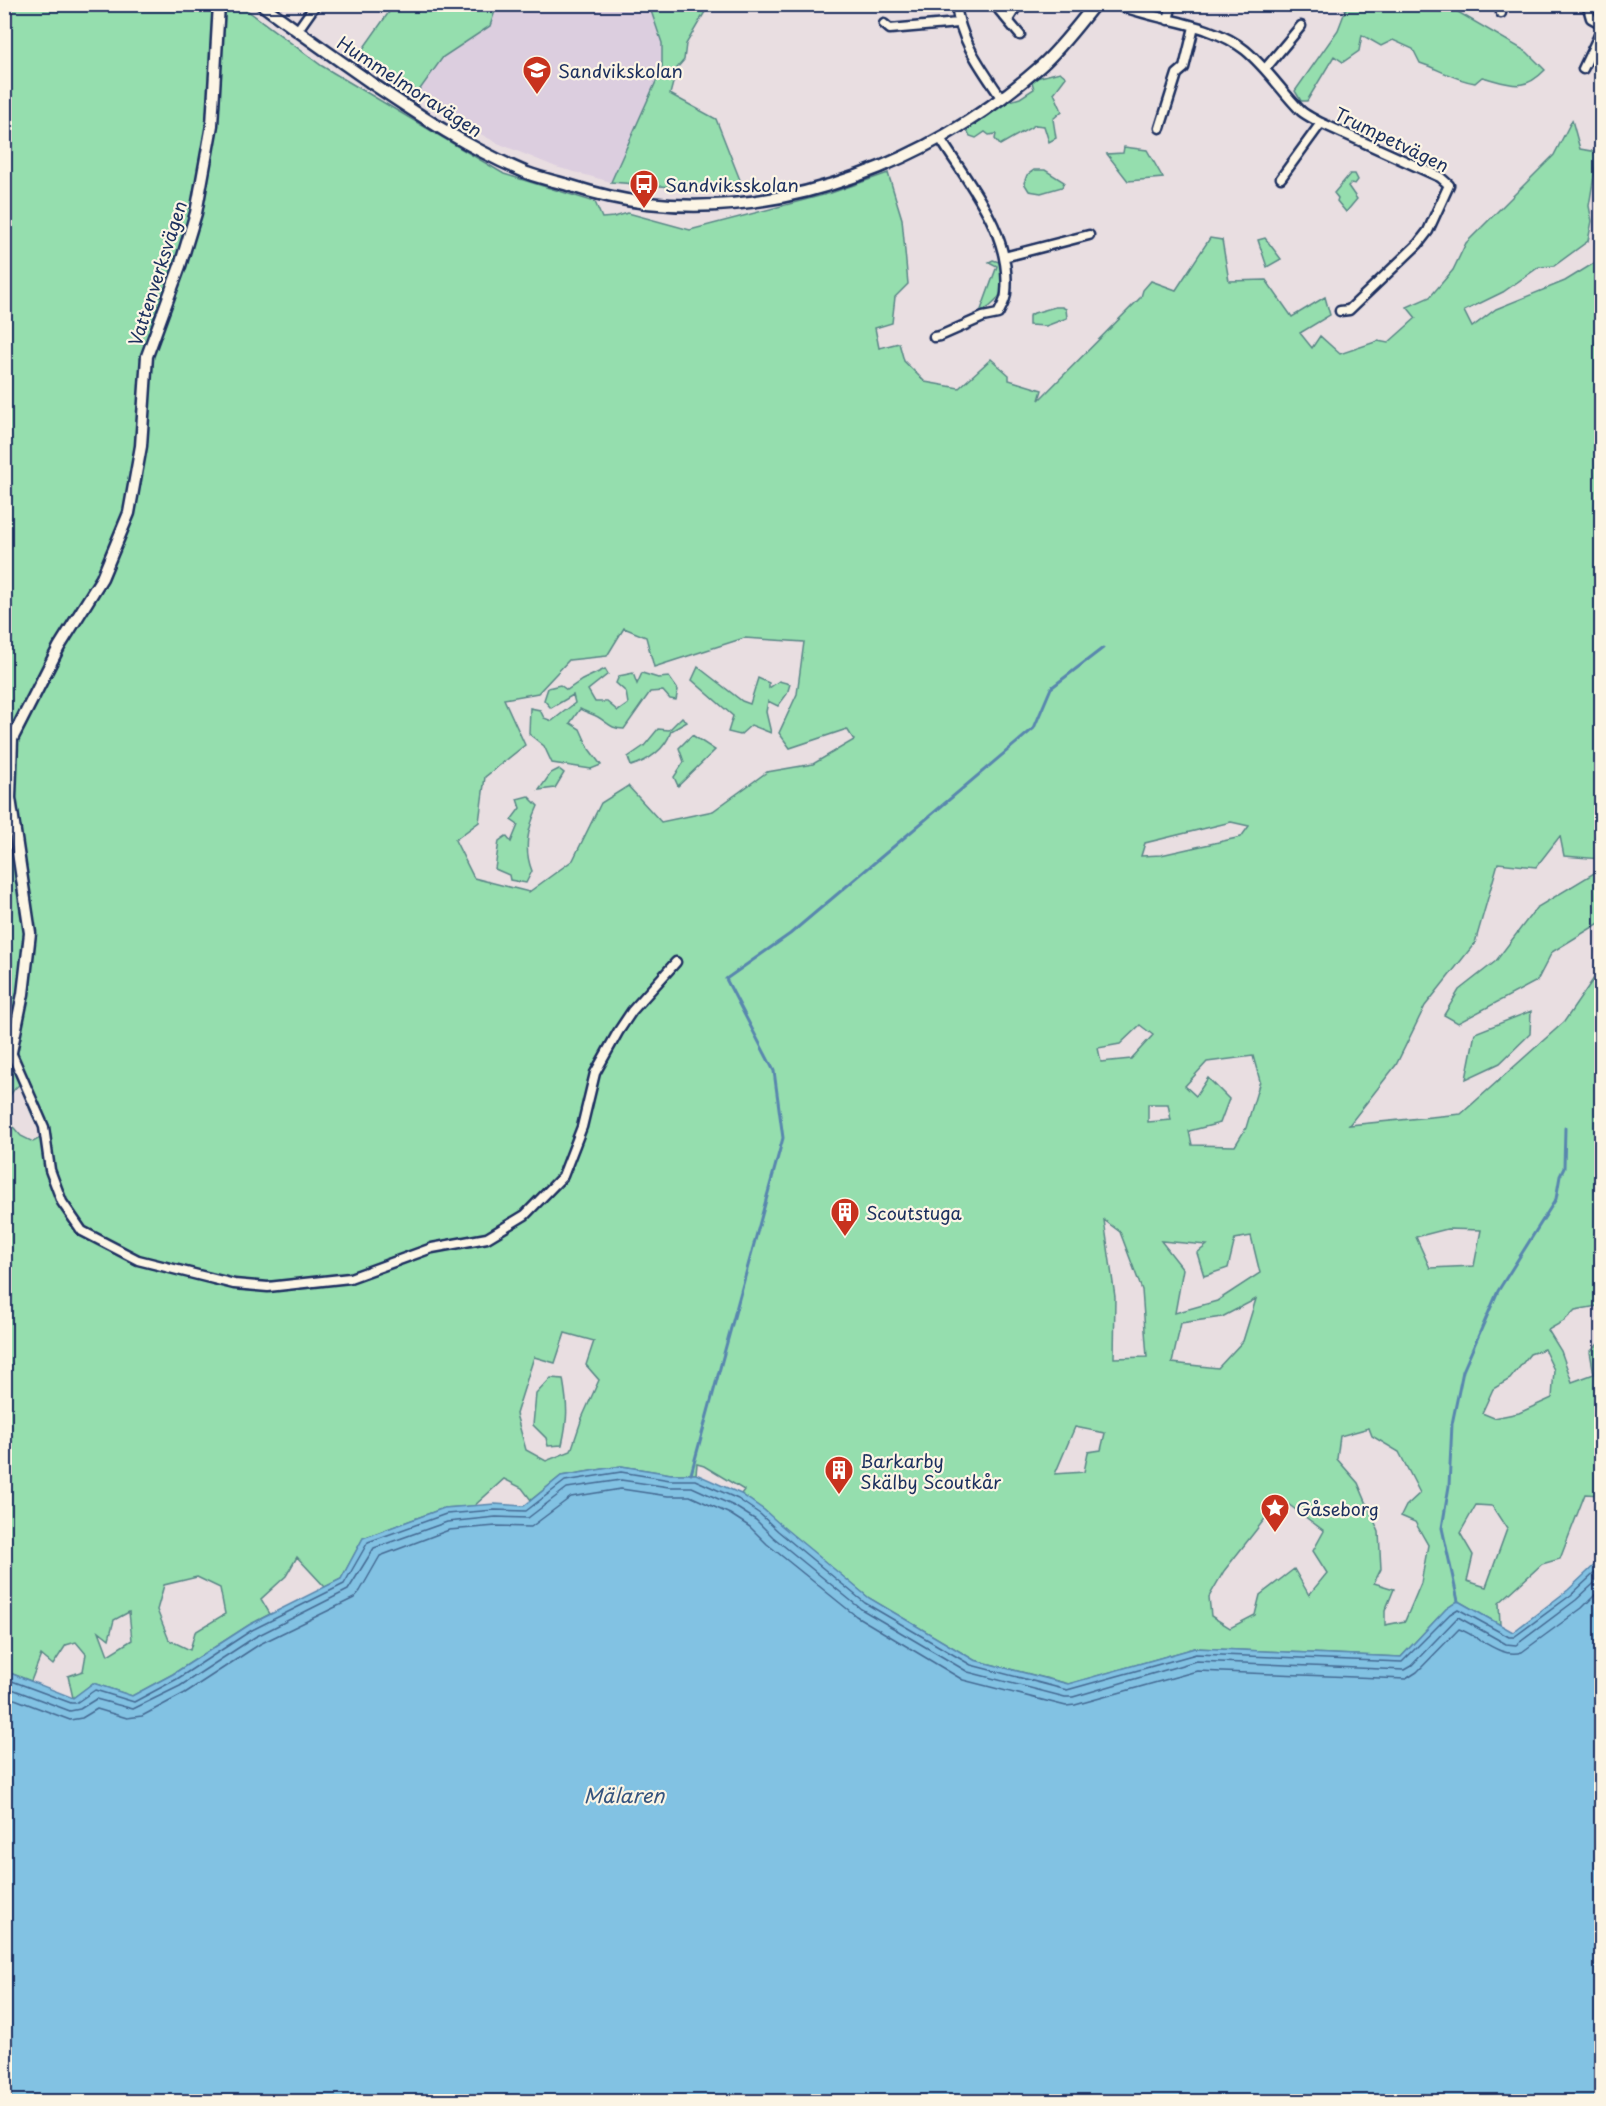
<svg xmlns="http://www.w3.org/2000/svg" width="1606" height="2106" font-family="'Playpen Sans',sans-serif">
<rect width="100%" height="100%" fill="#e9dee1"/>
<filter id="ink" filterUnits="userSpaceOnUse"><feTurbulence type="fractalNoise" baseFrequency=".0167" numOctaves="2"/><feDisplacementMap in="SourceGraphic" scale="12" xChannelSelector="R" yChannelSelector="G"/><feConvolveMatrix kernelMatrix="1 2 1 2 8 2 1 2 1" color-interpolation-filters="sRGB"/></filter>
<g filter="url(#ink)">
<!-- built -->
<path fill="#dccedf" d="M497,5h152l13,38v25l-51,114 -55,-15 -61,-25 -25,-14 -52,-36 25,-35 47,-31z"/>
<!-- green -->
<path fill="#95deae" stroke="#588686" stroke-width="1.5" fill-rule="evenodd" d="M4,5h236l82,61 182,108 91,28 7,16 12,-1 14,-4 62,17 141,-37 57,-20 14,46 6,65 -13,13 -3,26 -17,5 4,20 20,-5 5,18 21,21 34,6 32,-29 18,16v5l33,10 -3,10 102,-103 2,-7 8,-9 25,9 34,-52 12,2 7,41 37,-1 26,37 33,-20 5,18 -30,18 12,15 8,-12 20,18 38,-13 10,2 28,-25 -9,-11 23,-10 23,-27 13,-27 88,-88 18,-35 8,29 18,3 -9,54 3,15 -4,20 -34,25 -15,1 -36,25 -39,19 8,16 24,-18 69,-28 31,-19 5,-33v630l-37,-3 -4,-20 -24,31 -38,-4 -23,80 -50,63 -29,59 -47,60 112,-11 103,-92 37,-54v343l-4,-5 -22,4 -11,11 -16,9 13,21 11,31 22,-8 -4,-22 11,-11v154l-16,-1 -25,65 -18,5 -43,39 1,22 -42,-24 -12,8 -45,48 -206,-9 -126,36 -95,-24 -105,-62 -88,-72 -17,-16 -23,-16 3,-4 -40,-24 -7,-2 -1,10h-25l-50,-8 -60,10 -30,24 -9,-12 -18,-9 -30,27 -30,2 -81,30 -22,41 -16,8 -28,-30 -11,19 -25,23 9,15 -21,11 -76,49 -41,22 -39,-13 -20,15 -5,-22 15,-5 3,-17 -10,-12 -10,3 -13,20 -12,-10 -10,26 -26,-10zM624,628l22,9 8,30 90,-29 60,4 -7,52 -18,39 11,15 57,-19 7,11 -41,24 -46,8 -54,39 -52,11 -33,-36 -27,17 -28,57 -44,32 -55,-14 -19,-38 24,-18 6,-45 40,-32 -21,-46 34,-6 31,-33 38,-4zM1231,822l18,4 -8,11 -80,18 -20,1 4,-13zM1140,1025l13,10 -22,24 -30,3 -3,-14 22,-4zM1253,1056l7,25 -14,47 -11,18 -43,-1 -3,-14 31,-8 9,-24 -21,-21 -12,18 -11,-10 22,-24zM23,1082c2,19 10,38 21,54l-11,6 -12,-6 -14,-16c-1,-18 1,-28 16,-38zM1148,1104h20l3,16 -23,2zM1104,1220l16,12 22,58 5,67 -33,1 1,-61zM1447,1229l34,1 -7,36 -44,2 -14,-31zM1251,1236l9,37 -43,28 -42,12 8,-44 -22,-28 46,4 -10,8 7,23 24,-8 7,-29zM1256,1299l-13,42 -25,27 -46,-5 9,-40 41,-6zM565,1333l29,8 -8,24 13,15 -17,38 -11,33 -25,10 -20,-11 -10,-36 18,-57 21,6zM1544,1349l10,21 -2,28 -33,15 -25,5 -12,-5 11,-24 17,-10 20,-25zM1075,1427l30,6 -4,17 -13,2 -4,20 -29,2zM1369,1428l3,8 27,16 21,41 -14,13 -5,10 14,6 13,23 -7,38 -16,38 -20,4v-14l9,-22 -20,-6 7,-14 -2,-37 -21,-49 -21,-24 3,-23zM1288,1504l36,27 -11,20 14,22 -18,22 -15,-26 -34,26 -5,20 -25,13 -19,-12 -2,-19 15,-26 47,-60zM1476,1505l16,1 15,23 -21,58 -19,-6 6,-26 -13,-22zM197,1577l23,11 5,26 -30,18 -5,18 -21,-10 -12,-30 7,-25zM129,1612l3,28 -24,15 -9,-24 10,8 5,-19z
M394,5v-1l103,1 -7,21 -47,31 -25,35 -58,-39z
M649,5h60l-23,39 -2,16 -7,8 -7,26 46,25 26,66 -57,3 -74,-6 51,-114v-25z
M1336,5h110l81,47 18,18c-22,23 -35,14 -63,7l-7,6c-20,-3 -36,-14 -55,-20l-7,-14 -20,-9 -12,6 -19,-11 -3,16 -16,11 -9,-6 -27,45h-6l-6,-10 43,-61 8,-21z
M1060,72l6,5 -12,16 8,18 -9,8 3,19 -7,4 -5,-16 -9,-1 -35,20 -5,-6 1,-5 -7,1 -4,-3 -9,6 -6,-2 -3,-6 43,-29 10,-3 14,-9 -2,-7 4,-4z
M1124,147l23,3 16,28 -35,3 -21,-27 16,-1z
M1034,170h11l19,12 -2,5 -21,6 -12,-2 -5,-8 3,-8z
M1350,174h5l3,6 -3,4 -4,-1 -3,3 9,13 -11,13 -9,-11 1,-3 -4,-5z
M1265,238l16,21 -14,8 -9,-27z
M993,260l6,2c6,24 6,36 -16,49l-2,-1 16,-44 -8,-4z
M1055,307h7l4,2 1,9 -21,8 -17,-1v-9l5,-3z
M698,667l44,34 8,3 8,-26 11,5v5l10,-7 11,3 -3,10 -9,12 -10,-5 -2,11 5,21 -20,-8 -11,10 -12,-3 5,-16 -41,-36z
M605,669l3,5 -20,16 7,12h12l11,9 10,-7 -2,-12 -10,-9 3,-7 14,-3 4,11 5,-11 16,5 11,-1 9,13 -2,10 -6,-1 -7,-8 -13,1 -26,37c-13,0 -16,-6 -26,-12 -5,-3 -13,-5 -18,-8l-10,14 10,6 9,20 12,16 -10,4 -39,-6 -8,-17 -15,-12 1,-26 10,2 4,8 8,3 23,-18 -2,-8 -22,13 -7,-8 4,-12 12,-3 7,5 15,-10z
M682,717l5,5 -16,9c-5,18 -23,30 -40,35l-3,-9 16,-11 14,-17 11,1z
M692,735l23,15 -37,36 -4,-9 10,-15 -5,-14z
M559,769l5,4 -9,15 -16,2 12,-17z
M528,796l10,10c-10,22 -15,42 -6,65l-6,12 -16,-3 -1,-5 -14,-6 4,-28 7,-5 5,6 7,-17 -7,-5 9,-12 -3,-9z
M1599,870l3,1 -1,51 -49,30 -15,29 -79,42 -14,-8 15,-25 37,-29 40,-53z
M1531,1011l-1,23 -30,29 -34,16 9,-46z
M551,1378l12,1c5,29 5,39 -1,66l-14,1 -2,-8 -13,-13 3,-31z"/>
<!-- water -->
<path fill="#82c2e3" stroke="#5987ae" stroke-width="1.5" d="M621,1466l50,8h25l45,20 23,16 18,16 87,72 105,62 94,24 127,-36 206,9 45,-48 12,-8 55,31 55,-42 33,-31v542h-1596v-430l68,27 20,-15 39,13 41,-22 76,-49 92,-46 22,-41 81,-30 51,-4 29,2 37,-30z"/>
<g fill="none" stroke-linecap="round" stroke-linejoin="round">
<!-- shore -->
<path stroke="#446a93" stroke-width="1.5" d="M4,1678l67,25h5l19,-13 39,12 43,-23 75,-49 92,-46 24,-42 78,-28 49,-4 31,1 39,-30 56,-9 49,8h25l43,19 22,15 18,17 87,72 106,62 96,25 129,-36 206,8 48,-48 8,-5 51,28h5l57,-42 31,-29
M4,1686l66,25 10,-2 16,-10 37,10 47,-23 75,-49 93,-47 26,-42 73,-26 49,-5 32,1 39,-30 54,-8 48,7h23l42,19 22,14 17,17 88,72 107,63 97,25h8l123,-36 208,9 7,-4 47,-49 48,27 10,1 60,-45 26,-24
M4,1695l66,25 12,-2 15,-9 30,9 15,-2 43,-23 75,-49 94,-46 6,-7 20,-35 69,-26 47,-4 35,1 40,-30 50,-8 47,7h22l40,18 20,13 17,17 89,72 107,64 103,26 9,-1 122,-34 209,8 11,-7 42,-43c20,7 41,30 63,23l60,-44 20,-20"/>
<!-- stream -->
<path stroke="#5987ae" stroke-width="3" d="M691,1474l92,-336 -9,-67 -48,-92 64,-45 244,-206 17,-40 52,-40
M1458,1601l-16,-73 7,-42 3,-62 11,-53 35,-80 58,-92 4,-23 4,-8 1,-40"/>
<!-- minor casing -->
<g stroke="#1b2f5e" stroke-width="13">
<path id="minor" d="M956,4c4,37 26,65 46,95
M999,4v6l21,25
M1116,4c41,17 94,18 129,46 22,18 37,42 56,61 6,5 13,8 20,12l119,54 9,8 -21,46 -10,13 -69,66 -9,1
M1587,4l4,14 11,6
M1501,13l1,-9
M1008,20l10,-16
M1168,20l4,-16
M884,24l6,5 68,-6
M297,31l19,-27
M1265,69l36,-43
M1583,69l19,-40
M1160,128l17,-54 7,-6 10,-41
M1281,178l40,-55
M1004,257l85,-22
M934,337l6,-1 43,-19 15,-3c3,-6 8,-14 8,-21 6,-60 -37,-108 -66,-155
M11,1052l33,75 6,43 12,32 20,29 56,29 96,24 34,3 82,-9 82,-30 55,-10 38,-23 38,-39 19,-49 13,-54 23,-41 14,-21 44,-49"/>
</g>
<!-- tertiary casing -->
<g stroke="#1b2f5e" stroke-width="15">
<path id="tertiary" d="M261,4c36,27 72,52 109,78 52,35 98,66 157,91 13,5 27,8 41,12 25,8 52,15 79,18 143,16 289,-44 394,-137 20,-18 37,-41 54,-62
M4,1057l7,-5 12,-58 7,-61 -20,-135 2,-59 47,-92 43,-69 27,-65 12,-67 6,-90 33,-90 16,-53 16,-88 7,-121"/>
</g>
<!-- minor -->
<use href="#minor" stroke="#fcf5e5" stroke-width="8"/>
<!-- tertiary -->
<use href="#tertiary" stroke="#fcf5e5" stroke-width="10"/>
</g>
</g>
<!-- icons -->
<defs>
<g id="school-pin" transform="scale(1.5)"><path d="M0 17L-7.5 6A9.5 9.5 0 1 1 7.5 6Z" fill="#c8321e" stroke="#fcf5e5"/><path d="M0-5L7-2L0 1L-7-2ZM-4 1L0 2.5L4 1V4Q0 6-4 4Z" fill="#fff"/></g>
<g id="bus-pin" transform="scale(1.5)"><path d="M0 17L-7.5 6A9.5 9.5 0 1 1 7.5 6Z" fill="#c8321e" stroke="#fcf5e5"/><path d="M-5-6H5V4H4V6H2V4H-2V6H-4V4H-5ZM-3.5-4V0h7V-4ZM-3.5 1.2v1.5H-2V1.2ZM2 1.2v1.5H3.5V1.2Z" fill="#fff"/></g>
<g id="building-pin" transform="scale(1.5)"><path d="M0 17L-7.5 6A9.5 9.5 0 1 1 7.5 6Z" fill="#c8321e" stroke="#fcf5e5"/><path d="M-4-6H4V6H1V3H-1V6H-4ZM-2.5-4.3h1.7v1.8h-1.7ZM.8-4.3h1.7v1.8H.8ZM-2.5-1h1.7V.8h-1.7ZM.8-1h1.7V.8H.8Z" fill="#fff"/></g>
<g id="sight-pin" transform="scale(1.5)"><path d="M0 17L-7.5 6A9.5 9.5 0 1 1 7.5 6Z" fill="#c8321e" stroke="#fcf5e5"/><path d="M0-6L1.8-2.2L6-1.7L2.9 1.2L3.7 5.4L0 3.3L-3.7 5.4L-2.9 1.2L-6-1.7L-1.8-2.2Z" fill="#fff"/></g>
</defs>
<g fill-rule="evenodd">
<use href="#school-pin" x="537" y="70"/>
<use href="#bus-pin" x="644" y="184"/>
<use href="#building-pin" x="845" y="1212"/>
<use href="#building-pin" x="839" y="1470"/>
<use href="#sight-pin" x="1275" y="1508"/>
</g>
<g text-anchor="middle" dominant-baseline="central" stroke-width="4.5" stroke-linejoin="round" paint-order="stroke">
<!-- poi labels -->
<g font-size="18" fill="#1b2f5e" stroke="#fcf5e5" text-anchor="start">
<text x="558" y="70">Sandvikskolan</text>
<text x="665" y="184">Sandviksskolan</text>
<text x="866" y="1212">Scoutstuga</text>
<text x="860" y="1460">Barkarby<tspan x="860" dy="21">Skälby Scoutkår</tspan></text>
<text x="1296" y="1508">Gåseborg</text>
</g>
<!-- street labels -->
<g font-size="18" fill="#1b2f5e" stroke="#fcf5e5">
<text transform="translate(410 86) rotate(33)">Hummelmoravägen</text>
<text transform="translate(1392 139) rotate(26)">Trumpetvägen</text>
<text transform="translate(157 273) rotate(-72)">Vattenverksvägen</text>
</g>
<!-- water labels -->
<g font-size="20" font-style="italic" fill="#35547f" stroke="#fcf5e5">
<text x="624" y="1795">Mälaren</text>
</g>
</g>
<!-- margin -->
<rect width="1606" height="2106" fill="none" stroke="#fcf5e5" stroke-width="24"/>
<rect x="12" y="12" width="1582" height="2082" fill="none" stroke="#1b2f5e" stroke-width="2" filter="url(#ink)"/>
</svg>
